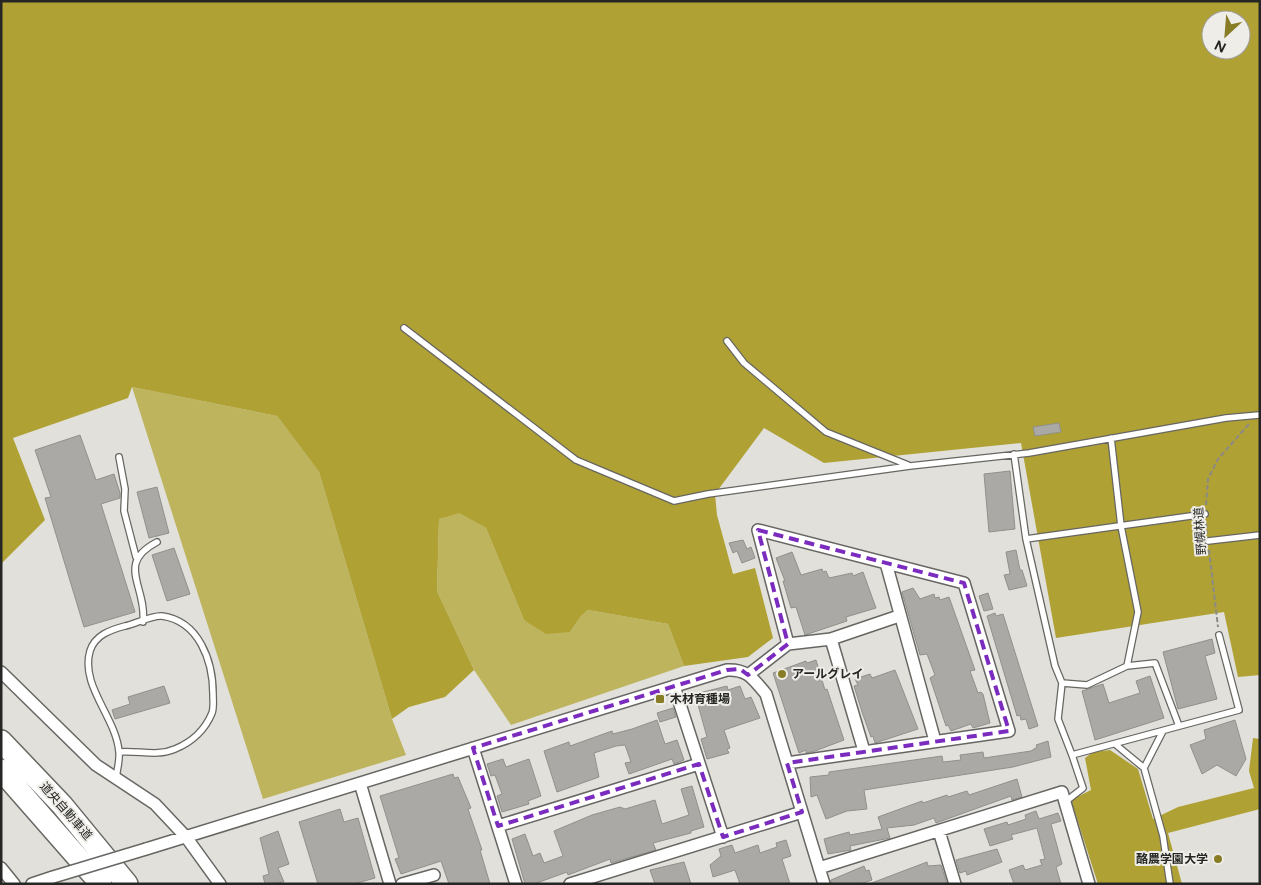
<svg xmlns="http://www.w3.org/2000/svg" width="1261" height="885" font-family="Figtree,'Noto Sans JP',sans-serif">
<rect width="100%" height="100%" fill="#e1e0db"/>
<!-- green -->
<path fill="#beb45d" d="M132,387l145,29 42,56 73,247 14,36 -143,44z
M458,512l28,16 38,92 46,12 11,-16 7,-6 80,14 16,42 -173,59 -37,-55 -37,-79 2,-72z"/>
<!-- forest -->
<path fill="#afa134" fill-rule="evenodd" d="M1,1h1259v674l-22,2 -14,-65 -168,26 -35,-195 -197,20 -60,-35 -49,66 2,21 16,59 22,-6 18,70 -25,19 -64,9 -16,-42 -80,-14 -7,6 -11,16 -24,2 -22,-14 -38,-92 -27,-15 -20,6 -2,72 37,79 -29,27 -36,10 -17,12 -73,-247 -42,-56 -145,-29 -4,11 -115,40 32,82 -44,44zM1211,20h30v30h-30z
M1253,738l7,1v70l-92,24 14,51h-84l-27,-84 20,-10 -6,-32 8,-6 17,-2 28,19 15,50 25,-12 76,-19 -5,-17z"/>
<!-- building -->
<path fill="#aaa9a5" stroke="#91918c" d="M1059,423l2,9 -26,4 -2,-9z
M80,435l16,45 18,-6 6,19v5l-19,6 34,108 -51,15 -39,-129 6,-1 -16,-47z
M1010,471l5,58 -26,3 -5,-58z
M157,487l12,46 -20,5 -12,-46z
M743,540l4,9 4,-2 4,11 -13,5 -5,-12 -4,2 -4,-10z
M174,548l16,46 -23,7 -15,-46z
M1016,550l4,20h2l5,16 -18,4 -5,-15 6,-1 -4,-22z
M792,552l9,23 21,-6 1,3 3,-1 3,7 23,-5 1,3 10,-4 13,36 -30,9 1,4 -42,14 -9,-28 -5,1 -8,-27h2l-9,-23z
M913,588l7,11 14,-5 1,4 4,-1 1,3 9,-3 26,73 -5,1 8,22 3,-1 2,2 7,29 -17,5 -2,-4 -20,7 -3,-6 -2,1 -16,-48 5,-3 -8,-21 -7,1 -18,-63z
M988,593l5,16 -9,2 -5,-15z
M995,613l1,3 7,-2 35,112 -9,3 -3,-10 -5,1 -1,-5 -3,1 -30,-100z
M1212,639l3,14 -10,3 12,43 -39,10 -15,-57z
M816,660l9,30 2,-1 17,51 -29,11 -9,2v-3l-7,3 -26,-80 33,-12 1,2z
M895,670l23,59 -43,14 -2,-7 -2,1 -9,-25 -8,-26 4,-1 -3,-6 15,-5 2,4z
M1150,676l14,42 -69,22 -13,-49 21,-7 6,19 31,-10 -4,-12z
M164,686l6,17 -55,16 -3,-9 18,-6 -2,-7z
M727,686l1,4 12,-4 5,13 6,-2 9,21 -36,12 6,18 -3,1 2,4 -22,6 -6,-20 6,-2 -12,-43z
M673,708l3,9 -16,5 -3,-9z
M657,720l8,24 12,-4 7,20 -10,4 -2,-5 -43,15 -4,-11 6,-1 -6,-17 -9,1 -22,7 5,24 -42,15 -13,-41 25,-9 1,4 42,-15 1,3 19,-5z
M1235,720l11,39 -10,17 -19,-11 -15,9 -12,-29 16,-6 -2,-9z
M1048,741l3,16 -38,10 -149,23 3,19 -20,2 -21,8 -9,-24 -6,2 -1,-20 19,-2v-3l113,-16 1,6 18,-2 -1,-5 23,-3 1,6 47,-7 6,-4 -1,-2z
M503,759l3,8 23,-8 12,37 -13,5 1,3 -27,8 -5,-16 5,-2 -7,-19 -4,1 -4,-12z
M453,774l1,4 4,-1 13,31 -3,1 14,41h-2l10,34h-41l-8,-23 -40,13 -6,-15 4,-1 -19,-62z
M1017,779l5,18 -10,3 -1,-4 -75,27 -2,-5 -20,7 -27,3 3,10 -40,8 1,4 -23,4 -4,-15 25,-7 1,3 32,-6 -4,-12 44,-16 1,2 24,-8 1,2 19,-6 2,4z
M692,786l12,41 -13,4v2l-38,10 3,7 -45,13 -1,-4 -42,16 -1,-3 -33,12h-9l-13,-45 13,-5 8,22 7,-3 4,10 19,-7 -9,-25 38,-16 28,-8 5,2 30,-9 7,24 27,-9 -8,-26z
M340,809l4,13 14,-4 17,60 -21,6h-36l-19,-62z
M1036,811l3,8 19,-6 3,8 -10,3 11,40 -6,3 5,17h-47l-5,-14 14,-5 2,5 17,-5 -2,-5 5,-1 -8,-31 -26,7 2,4 -23,7 -6,-17 23,-7 1,3 18,-6 -1,-4z
M278,831l11,33 -11,4 6,14 -19,2 -2,-8 6,-2 -9,-36z
M786,840l5,16 -9,3 8,25h-50l-5,-14 -22,7 -3,-12 11,-9 -2,-7 13,-4 3,8 23,-8 2,8 17,-6 -1,-4z
M997,849l5,13 -35,13 -1,-4 -6,2 -4,-13z
M684,862l7,22h-36l-5,-14z
M927,862l1,4 13,-1 6,19h-78z
M864,866l2,5 3,-1 3,10 -12,4h-29v-4z"/>
<g fill="none" stroke-linecap="round" stroke-linejoin="round">
<!-- service casing -->
<g stroke="#676662" stroke-width="8">
<path id="service" d="M404,328l172,132 98,41 34,-7 202,-28 119,-13 197,-35 33,-3
M727,341l17,22 82,69 82,33
M1014,454l12,85 179,-25
M119,457l6,32 -1,22 12,46
M1026,539l29,127 7,17 25,2 40,-19 11,-54 -17,-86 -10,-88
M1208,541l52,-6
M143,622c4,-36 -28,-58 14,-80
M1127,666l28,-3 24,63
M1062,683l-4,36 14,36 167,-45 -20,-75
M1115,744l29,24 19,-37
M1144,768l19,68 7,48
M116,778c1,-8 4,-18 3,-26 -3,-35 -39,-66 -29,-101 5,-16 20,-21 35,-25 10,-2 27,-11 37,-10 37,5 51,45 51,78 0,6 1,14 -1,19 -7,17 -20,29 -37,36 -18,8 -37,1 -56,3
M1065,802l18,-14 -11,-33"/>
</g>
<!-- minor casing -->
<g stroke="#676662" stroke-width="14">
<path id="minor" d="M886,563l49,178
M831,639l33,112
M1,672l95,93 59,39 31,33 34,47
M748,675l40,-31 43,-5 68,-23
M674,686l49,151
M473,748l43,136
M787,763l222,-32 -45,-148 -206,-53 30,114
M360,783l30,101
M498,826l201,-62
M939,831l16,53
M146,849l581,-179c21,-1 26,9 39,24l58,190
M1,868l13,16
M819,868l243,-76 27,92
M32,884l21,-7
M402,884l32,-9
M570,884l232,-72"/>
</g>
<!-- motorway casing -->
<g stroke="#676662" stroke-width="24">
<path id="motorway" d="M1,741l61,64 65,79
M1,770l100,114"/>
</g>
<!-- path -->
<path stroke="#8b8a87" stroke-width="2" stroke-dasharray="5 2.5" stroke-linecap="butt" d="M1206,505l2,-26 10,-20 31,-35
M1206,523l1,10
M1209,550l9,77"/>
<!-- service -->
<use href="#service" stroke="#fff" stroke-width="5.5"/>
<!-- minor -->
<use href="#minor" stroke="#fff" stroke-width="11"/>
<!-- motorway -->
<use href="#motorway" stroke="#fff" stroke-width="21"/>
<!-- minor-bridge casing -->
<g stroke="#676662" stroke-width="14" stroke-linecap="butt">
<path id="minor-bridge" d="M53,877l93,-28"/>
</g>
<!-- minor-bridge -->
<use href="#minor-bridge" stroke="#fff" stroke-width="11"/>
</g>
<!-- marked area -->
<path fill="none" stroke="#7b2cbf" stroke-width="4" stroke-dasharray="10 6" stroke-linejoin="round" d="M758,530l206,53 45,148 -222,32 15,49 -79,25 -24,-73 -201,62 -25,-78 254,-78 13,-1 8,6 40,-31z"/>
<!-- markers -->
<g fill="#887d24" stroke="#eeede8" stroke-width="2">
<circle cx="782" cy="674" r="5"/>
<rect x="655" y="694" width="10" height="10" rx="2.5"/>
<circle cx="1218" cy="859" r="5"/>
</g>
<g text-anchor="middle" dominant-baseline="central" stroke-width="4" stroke-linejoin="round" paint-order="stroke">
<!-- street labels -->
<g font-size="12" fill="#262624" stroke="#eeede8">
<text transform="translate(1200 531) rotate(-94)">野幌林道</text>
<text transform="translate(66 811) rotate(49)">道央自動車道</text>
</g>
<!-- poi labels -->
<g font-size="12" font-weight="bold" fill="#262624" stroke="#eeede8" text-anchor="start">
<text x="792" y="674">アールグレイ</text>
<text x="670" y="699">木材育種場</text>
<text x="1208" y="859" text-anchor="end">酪農学園大学</text>
</g>
</g>
<!-- border -->
<rect width="1261" height="885" fill="none" stroke="#262624" stroke-width="5"/>
<!-- north arrow -->
<g transform="translate(1226 35) rotate(206)"><circle r="24" fill="#eeede8" stroke="#9e9d9a"/>
<path d="M0-4L9 19L0 12L-9 19Z" fill="#887d24"/>
<text y="-8" font-size="14" font-weight="bold" text-anchor="middle" fill="#262624">N</text>
</g>
</svg>
